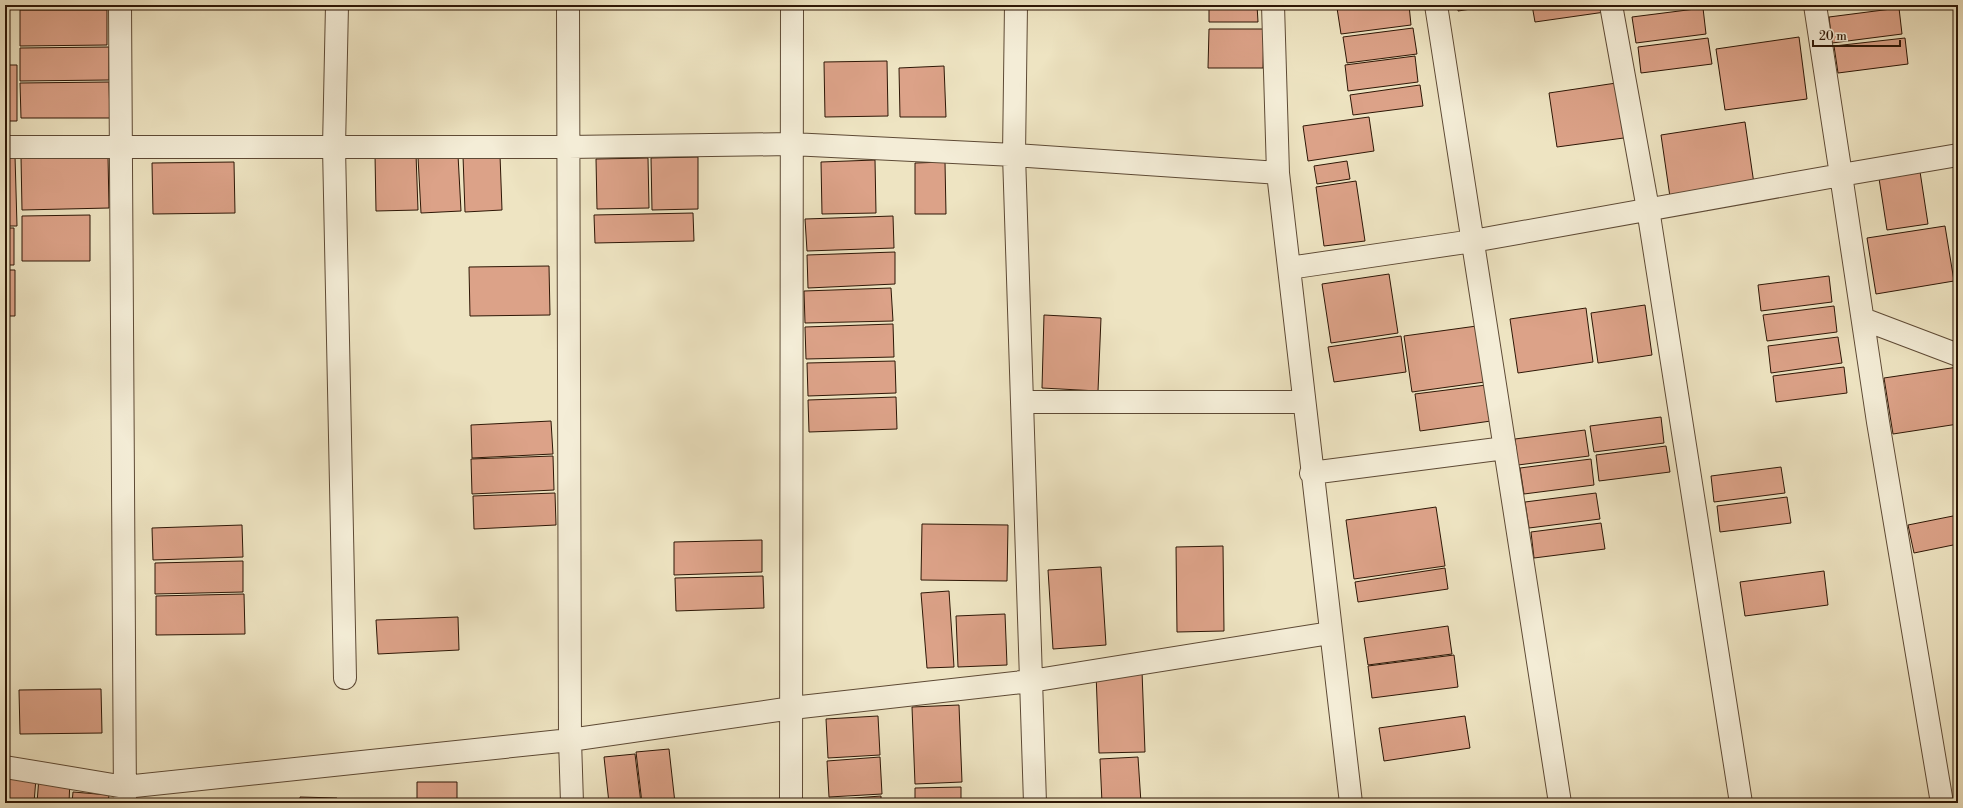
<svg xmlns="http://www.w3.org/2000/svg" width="1963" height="808" font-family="'Libre Bodoni',serif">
<rect width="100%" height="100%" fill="#eee4c2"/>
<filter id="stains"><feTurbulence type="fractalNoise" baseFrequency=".005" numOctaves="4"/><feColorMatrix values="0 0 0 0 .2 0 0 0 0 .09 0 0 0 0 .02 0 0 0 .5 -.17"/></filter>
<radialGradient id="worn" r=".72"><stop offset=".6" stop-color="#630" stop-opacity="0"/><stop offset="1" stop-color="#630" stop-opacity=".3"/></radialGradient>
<!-- building -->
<path fill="#dca288" stroke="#2e1706" d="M250,5h80v2l-80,1z
M1209,5h48l1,17h-49z
M1359,5h50l2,20 -70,9 -4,-26z
M1458,5h39l-39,6z
M1532,5h72l1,7 -70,10z
M1703,8l3,26 -70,9 -4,-26z
M1899,8l3,26 -70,9 -3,-26z
M20,10h87v35l-87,1z
M1413,28l4,26 -70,9 -4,-26z
M1209,29h55l-1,39h-55z
M1799,37l8,62 -82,11 -9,-61z
M1708,38l4,26 -71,9 -3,-26z
M1905,38l3,26 -70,9 -4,-27z
M109,47v33l-89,1v-33z
M1415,56l3,26 -70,9 -3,-26z
M887,61l1,55 -63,1 -1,-55z
M5,65h12v56h-12z
M944,66l2,51h-46l-1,-49z
M109,82l1,36h-89l-1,-35z
M1623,82l8,55 -74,10 -8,-54z
M1420,85l3,21 -70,9 -3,-20z
M1369,117l5,34 -66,10 -5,-35z
M1745,122l9,62 -84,13 -9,-62z
M416,154l2,56 -42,1 -1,-56z
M458,155l3,56 -40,2 -3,-56z
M500,155l2,55 -37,2 -2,-56z
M15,156l2,70h-12v-69z
M108,156l1,52 -87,2 -1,-53z
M698,157v52l-46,1 -1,-52z
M648,158l1,50 -52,1 -1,-50z
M875,160l1,53 -54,1 -1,-52z
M1347,161l3,18 -33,5 -3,-18z
M234,162l1,51 -82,1 -1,-51z
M945,162l1,52h-31v-51z
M1919,165l9,59 -41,6 -9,-58z
M1356,181l9,60 -41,5 -8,-59z
M693,213l1,28 -99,2 -1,-28z
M90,215v46h-68v-45z
M893,216l1,32 -87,3 -2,-32z
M1945,226l9,55 -78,13 -9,-56z
M5,228h9v37h-9z
M895,252v32l-87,4 -1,-33z
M549,266l1,49 -80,1 -1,-49z
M5,270h10v46h-10z
M1389,274l9,59 -67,10 -9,-59z
M1829,276l3,26 -71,9 -3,-26z
M891,288l2,33 -88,2 -1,-32z
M1645,305l7,50 -54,8 -7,-50z
M1834,306l3,26 -70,9 -4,-26z
M1586,308l7,54 -75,11 -8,-54z
M1044,315l57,3 -3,73 -56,-3z
M893,324l1,33 -88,2 -1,-32z
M1484,325l8,56 -80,11 -8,-56z
M1401,336l5,36 -72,10 -6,-35z
M1838,337l4,26 -71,10 -3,-27z
M895,361l1,32 -88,3 -1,-33z
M1844,367l3,26 -71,9 -3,-26z
M1958,367v57l-65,10 -9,-56z
M1494,384l4,36 -78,11 -5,-37z
M896,397l1,32 -88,3 -1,-32z
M1661,417l3,26 -70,9 -4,-26z
M551,421l2,33 -81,4 -1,-33z
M1585,430l4,26 -71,9 -3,-26z
M1666,446l4,26 -71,9 -3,-26z
M553,456l1,34 -82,4 -1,-35z
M1591,459l3,26 -70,9 -4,-26z
M1781,467l4,26 -71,9 -3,-26z
M555,493l1,32 -82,4 -1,-33z
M1596,493l4,26 -71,9 -4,-26z
M1787,497l4,26 -71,9 -3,-26z
M1436,507l9,59 -91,13 -8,-59z
M1958,515v29l-44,9 -6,-28z
M1601,523l4,26 -71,9 -3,-26z
M922,524l86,1 -1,56 -86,-1z
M242,525l1,32 -90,3 -1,-32z
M762,540v32l-88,3v-33z
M1223,546l1,85 -47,1 -1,-85z
M243,561v31l-88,2v-31z
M1101,567l5,78 -53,4 -5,-79z
M1445,568l3,21 -90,13 -3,-20z
M1824,571l4,34 -83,11 -5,-34z
M763,576l1,32 -88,3 -1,-33z
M949,591l5,76 -27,1 -6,-75z
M244,594l1,40 -89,1v-39z
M1005,614l2,51 -49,2 -2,-51z
M458,617l1,33 -81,4 -2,-34z
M1448,626l4,28 -84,11 -4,-27z
M1454,655l4,32 -86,11 -4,-32z
M1142,671l3,81 -46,1 -3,-80z
M101,689l1,44 -82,1 -1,-44z
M959,705l3,77 -47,2 -3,-77z
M878,716l2,39 -52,3 -2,-39z
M1465,716l5,32 -86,13 -5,-33z
M669,749l6,54h-33l-6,-51z
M635,754l6,49h-32l-5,-46z
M880,757l2,37 -53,3 -2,-36z
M1138,757l3,46h-39l-2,-44z
M5,776l31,2 -2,25h-29z
M39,777l31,2 -1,24h-32z
M417,782h40v21h-40z
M961,787v16h-46v-15z
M73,792l36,3 -1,8h-36z
M881,796v7h-52l-1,-3z
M300,797l37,1v5h-37z
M752,799v4h-35z"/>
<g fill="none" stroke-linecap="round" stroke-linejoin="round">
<!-- minor casing -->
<g stroke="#5e4a35" stroke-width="24">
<path id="minor" d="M120,5l5,798
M337,5l-3,142 11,531
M568,5l2,735 2,63
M1273,5l5,168 73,630
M1436,5l124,798
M1611,5l37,204 93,594
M1815,5l26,170 117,-20
M5,147h563l223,-3 223,11 2,-150
M1289,268l184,-27 368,-66 37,247 64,381
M1863,319l95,36
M1022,402h282
M1311,473l194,-25
M5,767l120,20 445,-47 222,-32 239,-27 299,-48
M791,803l1,-798
M1035,803l-21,-648 264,18"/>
</g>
<!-- minor -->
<use href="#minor" stroke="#f4edd7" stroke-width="22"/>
</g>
<!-- margin -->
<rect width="1963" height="808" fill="none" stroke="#eee4c2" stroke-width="20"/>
<rect x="6" y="6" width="1951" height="796" fill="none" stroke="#2e1706" stroke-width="2"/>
<rect x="10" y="10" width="1943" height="788" fill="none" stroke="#2e1706"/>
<!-- scale -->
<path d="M1813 40v6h87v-6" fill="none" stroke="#2e1706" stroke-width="2"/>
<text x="1819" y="40" font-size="12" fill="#2e1706" stroke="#f4edd7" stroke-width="3" paint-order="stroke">20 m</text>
<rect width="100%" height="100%" filter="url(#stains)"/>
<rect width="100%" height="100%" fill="url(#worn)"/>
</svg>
